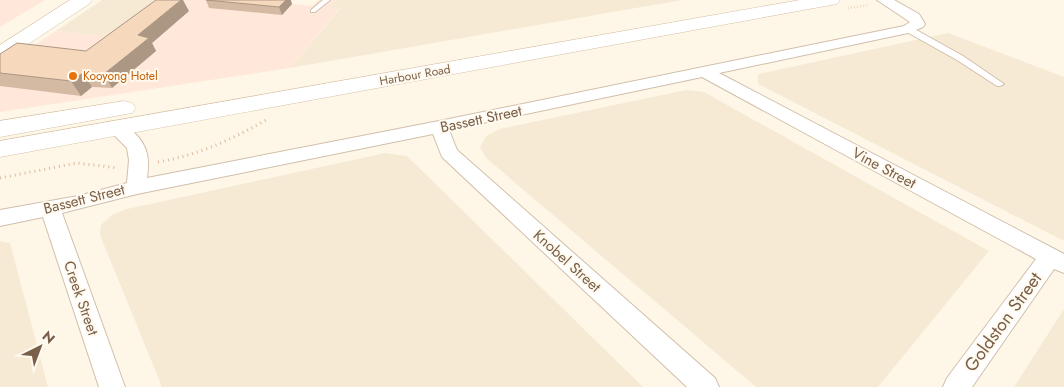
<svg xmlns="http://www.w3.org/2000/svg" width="1064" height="387" font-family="Jost,sans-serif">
<rect width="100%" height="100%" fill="#fef7e7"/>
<!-- residential -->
<path fill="#f6ead4" d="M102,0h78l-51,39 -73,-8z
M337,0h345l-392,68 50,-59 -12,-2z
M948,33l116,44v164l-306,-157v-10z
M686,90l18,2 285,159 -111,136h-122l-270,-229 -6,-11 6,-11 14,-7z
M385,153l22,3 236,231h-481l-62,-152 1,-10 11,-10 15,-6z
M0,241l10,2 38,144h-48z
M1064,309v78h-50z"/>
<!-- commercial -->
<path fill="#ffe8da" d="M0,0h45l-45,27z
M180,0h74l58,6 7,-6h18l-9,7 12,1 -50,60 -290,44v-44l56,-37 73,8z"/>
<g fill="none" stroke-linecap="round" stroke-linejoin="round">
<!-- service casing -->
<g stroke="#d1bfab" stroke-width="2">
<path id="service" d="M323,0h7l-15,12h-4v-2z
M905,27h6l52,29 41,28 -4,2h-3l-40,-26 -52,-29z"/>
</g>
<!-- minor casing -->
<g stroke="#d1bfab" stroke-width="2">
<path id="minor" d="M877,0h17l25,14 6,10 -2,3 -15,6 -189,40 345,181v19l-10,-4 -82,118h-29l4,-9 89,-119 -334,-182 -253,53 8,20 258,228 4,9h-32l-245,-230 -9,-23 -296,60 -75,19 63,174h-26l-56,-170 -43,9v-16l78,-14 49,-13 2,-23 -2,-12 -19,-19 3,-4c16,-4 33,14 36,29 2,8 1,16 0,24l292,-57 465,-95 6,-4z"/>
</g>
<!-- secondary casing -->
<g stroke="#d7c2aa" stroke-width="1">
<path id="secondary" d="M70,0h22l-3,4 -82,54 -7,2v-15z
M800,0h40l-3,4 -6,1 -831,152v-16z
M124,101l8,2 4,5 -4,5 -132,24v-16z"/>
</g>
<!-- path-far1 -->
<path stroke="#dbbb9e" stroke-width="2.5" stroke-dasharray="0.5 2.5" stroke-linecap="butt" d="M848,8l21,-3"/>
<!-- path -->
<path stroke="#dbbb9e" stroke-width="3" stroke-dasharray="1 4" stroke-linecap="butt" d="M158,162c40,-7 73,-22 108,-42
M0,178l77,-15 41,5"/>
<!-- service -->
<use href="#service" fill="#fff" fill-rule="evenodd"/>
<!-- minor -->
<use href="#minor" fill="#fff" fill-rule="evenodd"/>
<!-- secondary -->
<use href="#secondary" fill="#fff" fill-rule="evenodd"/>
</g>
<!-- wall -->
<path fill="#d4baa2" d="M206,0l86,4 -10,11 -73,-7z
M189,11l-37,32 4,8 -44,37 -20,-1 -11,9 -81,-10v-32l86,-3z"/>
<!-- shaded-wall -->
<path fill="#ac9784" d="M181,0h2l6,11 -37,32 4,8 -44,37 -8,-14 34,-39z
M286,0h5l1,4 -10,11 -3,-8z
M83,73l9,14 -11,9 -10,-15z"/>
<!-- building -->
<path fill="#f6d8bc" stroke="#ac9784" d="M156,0h25l-43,35 11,3 -45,36 -21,-1 -12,8 -71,-8v-19l17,-11 69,8z
M206,0h80l-7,7z"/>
<!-- markers -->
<circle fill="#e8710a" stroke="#fffaef" stroke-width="2" cx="73" cy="76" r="5"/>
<g text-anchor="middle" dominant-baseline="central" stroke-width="4" stroke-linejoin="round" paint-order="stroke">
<!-- far-street labels -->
<g font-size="12" fill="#7a5f48" stroke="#fffaef">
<text transform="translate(415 75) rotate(-10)">Harbour Road</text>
</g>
<!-- far-food labels -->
<g font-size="12" fill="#c56008" stroke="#fffaef" text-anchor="start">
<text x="83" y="76">Kooyong Hotel</text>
</g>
<!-- street labels -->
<g font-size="15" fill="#7a5f48" stroke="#fffaef">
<text transform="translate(481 119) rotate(-12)">Bassett Street</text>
<text transform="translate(884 168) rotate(28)">Vine Street</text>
<text transform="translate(84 199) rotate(-14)">Bassett Street</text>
<text transform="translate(567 261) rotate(42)">Knobel Street</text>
<text transform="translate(81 298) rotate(71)">Creek Street</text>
</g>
<!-- near-street labels -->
<g font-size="18" fill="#7a5f48" stroke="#fffaef">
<text transform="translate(1003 322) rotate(-54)">Goldston Street</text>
</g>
</g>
<!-- north arrow -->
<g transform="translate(40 347) rotate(42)" stroke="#fffaef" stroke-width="4" paint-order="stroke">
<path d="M0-4L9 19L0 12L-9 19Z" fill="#7a5f48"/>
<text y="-8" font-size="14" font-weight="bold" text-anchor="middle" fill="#7a5f48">N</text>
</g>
</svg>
